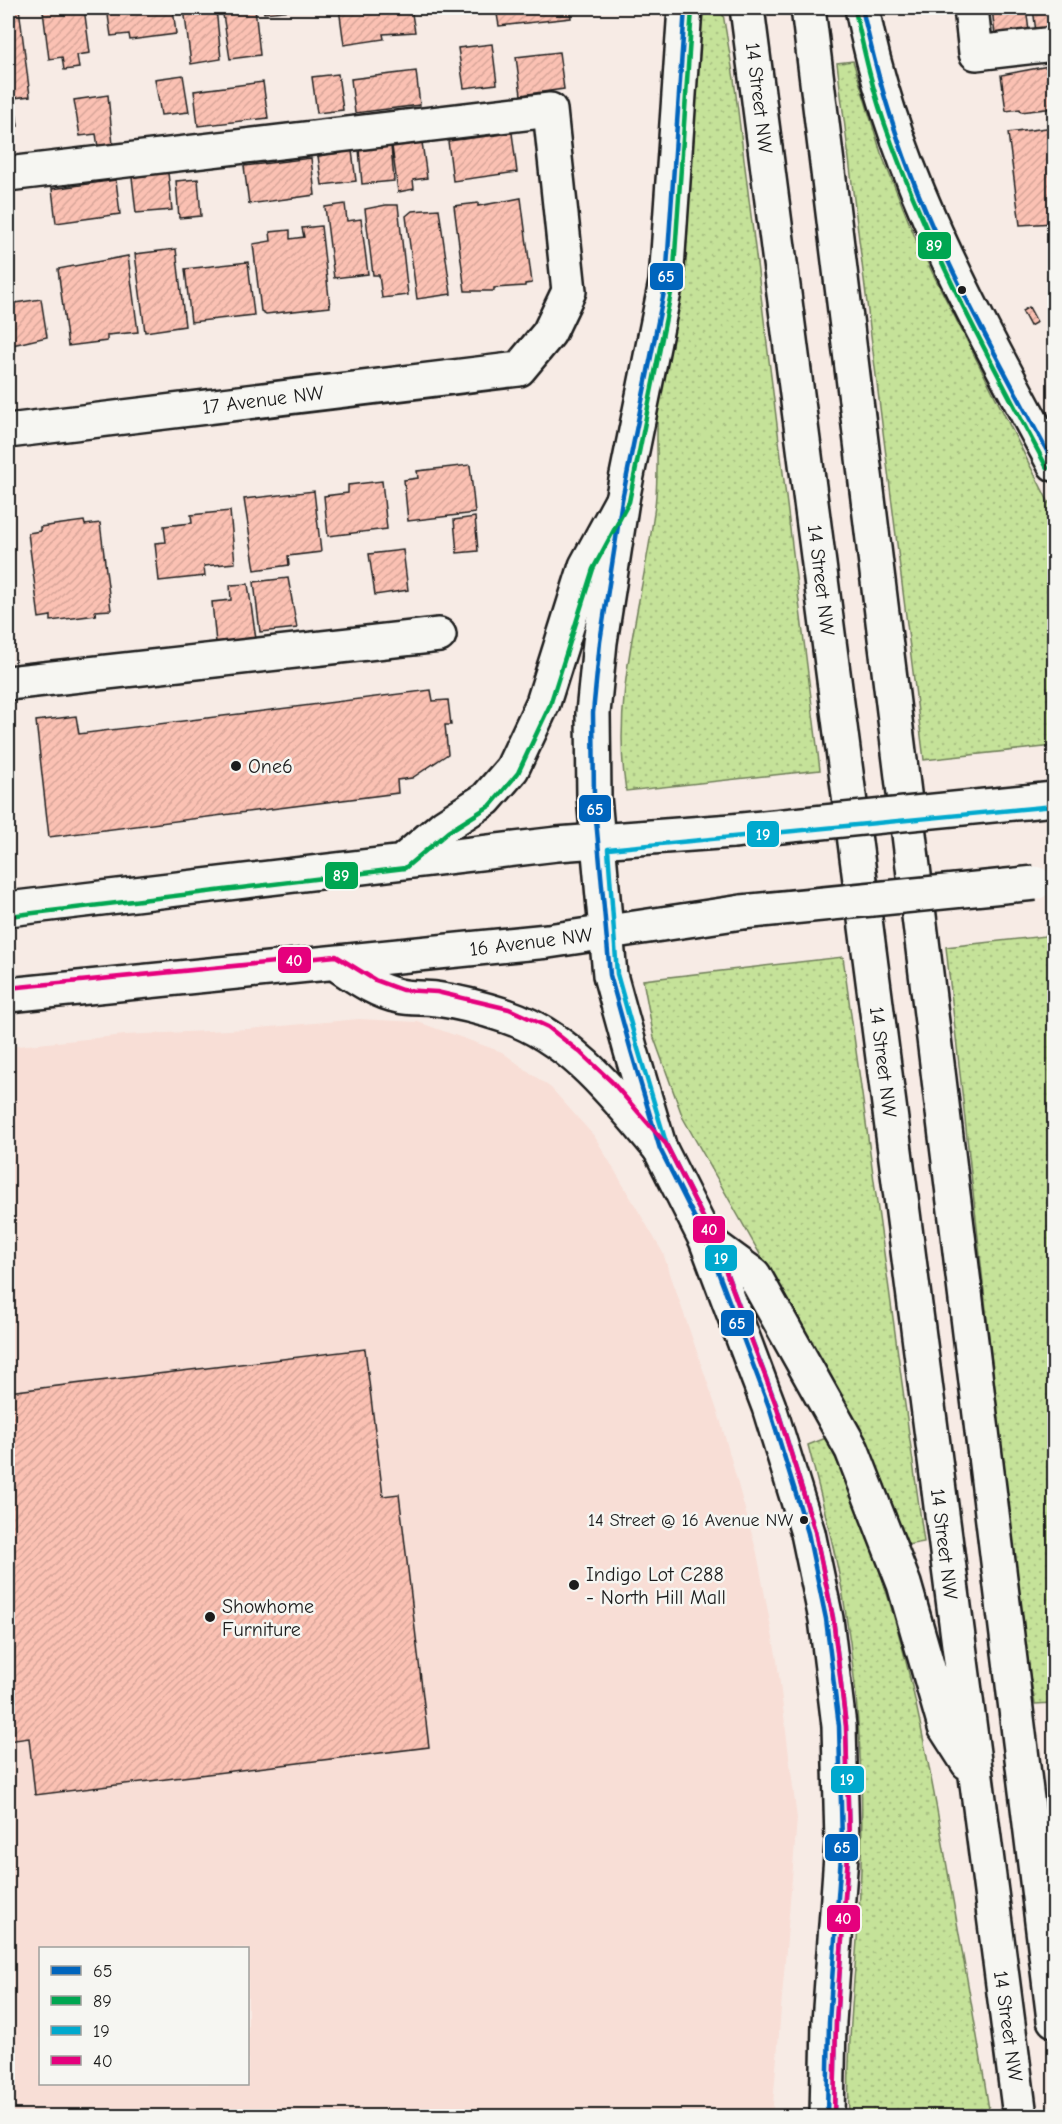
<svg xmlns="http://www.w3.org/2000/svg" width="1062" height="2124" font-family="'Comic Neue',sans-serif">
<defs>
<pattern id="grass-dots" width="8" height="8" patternUnits="userSpaceOnUse" patternTransform="scale(1.5)"><rect width="8" height="8" fill="#c5e299"/><path d="M2 2h.1M6 6h.1" fill="none" stroke="#a9c183" stroke-width="1.8" stroke-linecap="round"/></pattern>
<pattern id="building-hatch" width="6" height="6" patternUnits="userSpaceOnUse" patternTransform="scale(1.5)"><rect width="6" height="6" fill="#fbc1b3"/><path d="M-1 1l2-2M0 6l6-6M5 7l2-2" fill="none" stroke="#d7a599"/></pattern>
</defs>
<rect width="100%" height="100%" fill="#f7ebe5"/>
<filter id="ink" filterUnits="userSpaceOnUse"><feTurbulence type="fractalNoise" baseFrequency=".0167" numOctaves="2"/><feDisplacementMap in="SourceGraphic" scale="12" xChannelSelector="R" yChannelSelector="G"/><feConvolveMatrix kernelMatrix="1 2 1 2 8 2 1 2 1" color-interpolation-filters="sRGB"/></filter>
<g filter="url(#ink)">
<!-- built -->
<path fill="#f8ded6" fill-rule="evenodd" d="M359,1019l59,3 84,30 49,36 44,49 68,116 57,166 37,134 20,107 20,159 -25,297h-764v-1069l117,-12 123,-6zM40,1948h208v136h-208z"/>
<!-- grass -->
<path fill="url(#grass-dots)" stroke="#707f5a" stroke-width="1.5" d="M694,8h28l12,71 86,691 -194,21c-15,-94 16,-186 28,-278 6,-36 1,-73 4,-109 9,-132 24,-264 36,-396z
M853,61l28,92 36,89 137,271v233l-130,14 -87,-697z
M1054,935v742l-2,26 -17,1 -14,-77 -75,-680z
M843,957l81,585 -17,3 -37,-95 -17,-31 -170,-301 -29,-80 -11,-58z
M826,1438c68,140 94,271 120,423 15,85 31,170 44,255h-141c-3,-83 10,-166 12,-249 3,-91 -3,-182 -18,-272 -9,-50 -22,-100 -35,-150z"/>
<!-- building -->
<path fill="url(#building-hatch)" stroke="#1c1c1c" stroke-width="1.5" d="M8,8h11l11,88 -16,2 4,28 -10,1z
M70,8h14l6,45 -13,2 2,13 -15,2 -2,-13 -13,2 -6,-48z
M107,8h66l3,26 -46,6 -1,-6 -18,2z
M184,8h32l5,51 -30,5z
M222,8h33l5,47 -30,4z
M263,8h50l-49,5z
M339,8h72l4,24 -32,2 1,5 -40,6z
M496,8h74l1,10 -72,8z
M992,8h34l3,23 -34,4z
M1033,8h21v22l-18,2z
M492,44l5,40 -33,4 -6,-40z
M559,52l5,37 -43,6 -5,-38z
M1054,65v43l-33,4 -1,-3 -14,2 -5,-36z
M416,71l4,34 -65,8 -4,-34z
M338,74l5,36 -26,3 -5,-36z
M183,75l6,37 -28,3 -6,-36z
M263,82l5,36 -70,8 -4,-35z
M108,95l5,50 -15,2 -2,-13 -16,2 -6,-36z
M1054,127v96l-34,2 -12,-92z
M512,133l5,39 -64,9 -5,-40z
M422,142l5,36 -14,2 1,9 -16,3 -6,-46z
M391,146l3,35 -32,3 -3,-35z
M352,151l4,30 -34,4 -4,-29z
M311,158l4,37 -66,9 -5,-38z
M168,173l4,37 -36,3 -4,-36z
M198,179l3,37 -22,2 -3,-37z
M116,180l4,34 -64,9 -4,-34z
M521,198l11,85 -7,1v2l-31,2v3h-29l-11,-85 24,-3v3z
M345,204l2,17 14,-2 7,55 -34,4 -9,-71z
M386,205h12l10,90 -26,3 -3,-23h-6l-8,-66z
M439,209l12,85 -34,5 -11,-83 6,-5z
M321,226l9,81 -64,7 -5,-3 -8,-67 18,-3 -1,-9 20,-2v9l14,-2 -2,-9z
M176,249l9,77 -40,6 -10,-78z
M128,256l10,76 -31,3v6l-39,5 -10,-77z
M248,262l6,53 -63,7 -6,-53z
M41,299l6,38 -39,9v-42z
M1029,307l8,15 -7,4 -8,-15z
M470,465l5,48 -67,8 -4,-41 14,-2 -1,-7z
M382,481l5,48 -59,7 -4,-40 24,-3v-8z
M314,491l7,61 -33,4 1,9 -34,5 -11,-71z
M230,511l5,52 -31,3 1,10 -46,5 -4,-38 11,-1 -2,-16 28,-3 -1,-8z
M475,517l3,34 -21,2 -3,-33z
M84,521l1,4 15,-2 11,87 -16,1 1,4 -45,6v-5l-12,2 -11,-85 12,-2v-4z
M403,550l5,40 -33,5 -6,-41z
M288,578l9,50 -37,4 -6,-50z
M248,584l8,55 -40,4 -4,-41 19,-2 -1,-15z
M431,690l2,11 15,-1 3,25h-6l3,29 -36,24 -15,2 1,13 -349,44 -13,-116 40,-5 3,18z
M365,1349l18,147 16,-2 30,253 -394,48 -6,-57 -21,3v-349z"/>
<g fill="none" stroke-linecap="round" stroke-linejoin="round">
<!-- minor casing -->
<g stroke="#1c1c1c" stroke-width="38">
<path id="minor" d="M971,8l5,45 78,-9
M8,174l542,-64 19,181 -20,42 -30,36 -511,62
M8,683l431,-48"/>
</g>
<!-- major casing -->
<g stroke="#1c1c1c" stroke-width="38">
<path id="major" d="M685,8l-19,274 -44,218 -22,142 -7,71 1,84 16,178 21,76 29,98 46,91 63,167 39,126 18,86 13,107 3,116 -13,180 -2,94
M747,8l273,2108
M808,8l246,2012
M862,8c31,166 114,309 192,456
M706,1240l48,35 98,175 52,134 41,143 23,36"/>
</g>
<!-- highway casing -->
<g stroke="#1c1c1c" stroke-width="38">
<path id="highway" d="M1025,802l29,-3
M403,861l41,-35 42,-27 26,-30 31,-66 43,-137 36,-66
M8,909l549,-65 175,-13
M335,963c20,13 40,28 64,33 12,3 25,1 37,3 22,3 49,10 70,17 66,22 111,82 154,133
M8,995l540,-54 194,-29"/>
</g>
<!-- minor -->
<use href="#minor" stroke="#f6f6f2" stroke-width="33"/>
<!-- major -->
<use href="#major" stroke="#f6f6f2" stroke-width="33"/>
<!-- highway -->
<use href="#highway" stroke="#f6f6f2" stroke-width="33"/>
<!-- highway-bridge casing -->
<g stroke="#1c1c1c" stroke-width="38" stroke-linecap="butt">
<path id="highway-bridge" d="M732,831l293,-29
M742,912l293,-29"/>
</g>
<!-- highway-bridge -->
<use href="#highway-bridge" stroke="#f6f6f2" stroke-width="33"/>
<!-- bus-1 casing -->
<g stroke="#f6f6f2" stroke-width="9">
<path id="bus-1" d="M685,8l-19,274 -44,218 -22,142 -7,71 1,84 16,178 21,76 29,98 46,91 63,167 39,126 18,86 13,107 3,116 -13,180 -2,94
M862,8c9,40 19,80 32,119 38,118 102,228 160,337"/>
</g>
<!-- bus-2 casing -->
<g stroke="#f6f6f2" stroke-width="9">
<path id="bus-2" d="M855,10c9,41 18,83 33,123 42,117 101,225 159,335
M9,916l396,-48 43,-36 43,-27 27,-32 32,-68 43,-136 36,-67 44,-219 19,-274"/>
</g>
<!-- bus-3 casing -->
<g stroke="#f6f6f2" stroke-width="9">
<path id="bus-3" d="M834,2116l2,-94 13,-180 -3,-116 -13,-109 -18,-86 -39,-127 -63,-167 -46,-91 -29,-97 -21,-75 -9,-125 446,-43"/>
</g>
<!-- bus-4 casing -->
<g stroke="#f6f6f2" stroke-width="9">
<path id="bus-4" d="M8,988l328,-32 39,24 27,10 35,2 72,17 39,18 33,26 31,29 54,62 47,93 63,168 39,126 18,87 13,108 3,116 -13,180 -2,94"/>
</g>
<!-- bus-1 -->
<use href="#bus-1" stroke="#0065bd" stroke-width="4.5"/>
<!-- bus-2 -->
<use href="#bus-2" stroke="#00a651" stroke-width="4.5"/>
<!-- bus-3 -->
<use href="#bus-3" stroke="#00a9ce" stroke-width="4.5"/>
<!-- bus-4 -->
<use href="#bus-4" stroke="#e5007d" stroke-width="4.5"/>
</g>
</g>
<!-- markers -->
<g fill="#1c1c1c" stroke="#f6f6f2" stroke-width="2">
<circle cx="962" cy="290" r="5"/>
<circle cx="236" cy="766" r="6"/>
<circle cx="804" cy="1520" r="5"/>
<circle cx="574" cy="1585" r="6"/>
<circle cx="210" cy="1617" r="6"/>
</g>
<g text-anchor="middle" dominant-baseline="central" stroke-width="5" stroke-linejoin="round" paint-order="stroke">
<!-- bus labels -->
<g font-size="18" fill="#1c1c1c" stroke="#f6f6f2" text-anchor="end">
<text x="793" y="1520">14 Street @ 16 Avenue NW</text>
</g>
<!-- street labels -->
<g font-size="20" fill="#1c1c1c" stroke="#f6f6f2">
<text transform="translate(759 98) rotate(83)">14 Street NW</text>
<text transform="translate(263 400) rotate(-7)">17 Avenue NW</text>
<text transform="translate(821 580) rotate(83)">14 Street NW</text>
<text transform="translate(531 942) rotate(-7)">16 Avenue NW</text>
<text transform="translate(883 1062) rotate(83)">14 Street NW</text>
<text transform="translate(944 1544) rotate(83)">14 Street NW</text>
<text transform="translate(1008 2026) rotate(82)">14 Street NW</text>
</g>
<!-- poi labels -->
<g font-size="20" fill="#1c1c1c" stroke="#f6f6f2" text-anchor="start">
<text x="248" y="766">One6</text>
<text x="586" y="1574">Indigo Lot C288<tspan x="586" dy="23">- North Hill Mall</tspan></text>
<text x="222" y="1606">Showhome<tspan x="222" dy="23">Furniture</tspan></text>
</g>
</g>
<g stroke="#f6f6f2" stroke-width="2">
<rect x="917" y="231" width="35" height="29" rx="6" fill="#00a651"/>
<rect x="649" y="262" width="35" height="29" rx="6" fill="#0065bd"/>
<rect x="578" y="794" width="34" height="29" rx="6" fill="#0065bd"/>
<rect x="746" y="820" width="34" height="28" rx="6" fill="#00a9ce"/>
<rect x="324" y="861" width="35" height="29" rx="6" fill="#00a651"/>
<rect x="277" y="946" width="35" height="28" rx="6" fill="#e5007d"/>
<rect x="692" y="1215" width="34" height="29" rx="6" fill="#e5007d"/>
<rect x="704" y="1244" width="34" height="28" rx="6" fill="#00a9ce"/>
<rect x="720" y="1309" width="35" height="28" rx="6" fill="#0065bd"/>
<rect x="830" y="1765" width="35" height="29" rx="6" fill="#00a9ce"/>
<rect x="824" y="1833" width="35" height="29" rx="6" fill="#0065bd"/>
<rect x="826" y="1904" width="35" height="29" rx="6" fill="#e5007d"/>
</g>
<g font-size="16" text-anchor="middle" font-weight="bold" fill="#fff">
<text x="934" y="251">89</text>
<text x="666" y="282">65</text>
<text x="595" y="815">65</text>
<text x="763" y="840">19</text>
<text x="341" y="881">89</text>
<text x="294" y="966">40</text>
<text x="709" y="1235">40</text>
<text x="721" y="1264">19</text>
<text x="737" y="1329">65</text>
<text x="847" y="1785">19</text>
<text x="842" y="1853">65</text>
<text x="843" y="1924">40</text>
</g>
<!-- margin -->
<rect width="1062" height="2124" fill="none" stroke="#f6f6f2" stroke-width="30"/>
<rect x="15" y="15" width="1032" height="2094" fill="none" stroke="#1c1c1c" stroke-width="2" filter="url(#ink)"/>
<!-- legend -->
<rect x="39" y="1947" width="210" height="138" fill="#f6f6f2" stroke="#9f9f9c" stroke-width="1.5"/>
<rect x="51" y="1966" width="30" height="9" fill="#0065bd" stroke="#9f9f9c" stroke-width="1.5"/>
<text x="93" y="1977" font-size="18" fill="#1c1c1c">65</text>
<rect x="51" y="1996" width="30" height="9" fill="#00a651" stroke="#9f9f9c" stroke-width="1.5"/>
<text x="93" y="2007" font-size="18" fill="#1c1c1c">89</text>
<rect x="51" y="2026" width="30" height="9" fill="#00a9ce" stroke="#9f9f9c" stroke-width="1.5"/>
<text x="93" y="2037" font-size="18" fill="#1c1c1c">19</text>
<rect x="51" y="2056" width="30" height="9" fill="#e5007d" stroke="#9f9f9c" stroke-width="1.5"/>
<text x="93" y="2067" font-size="18" fill="#1c1c1c">40</text>
</svg>
